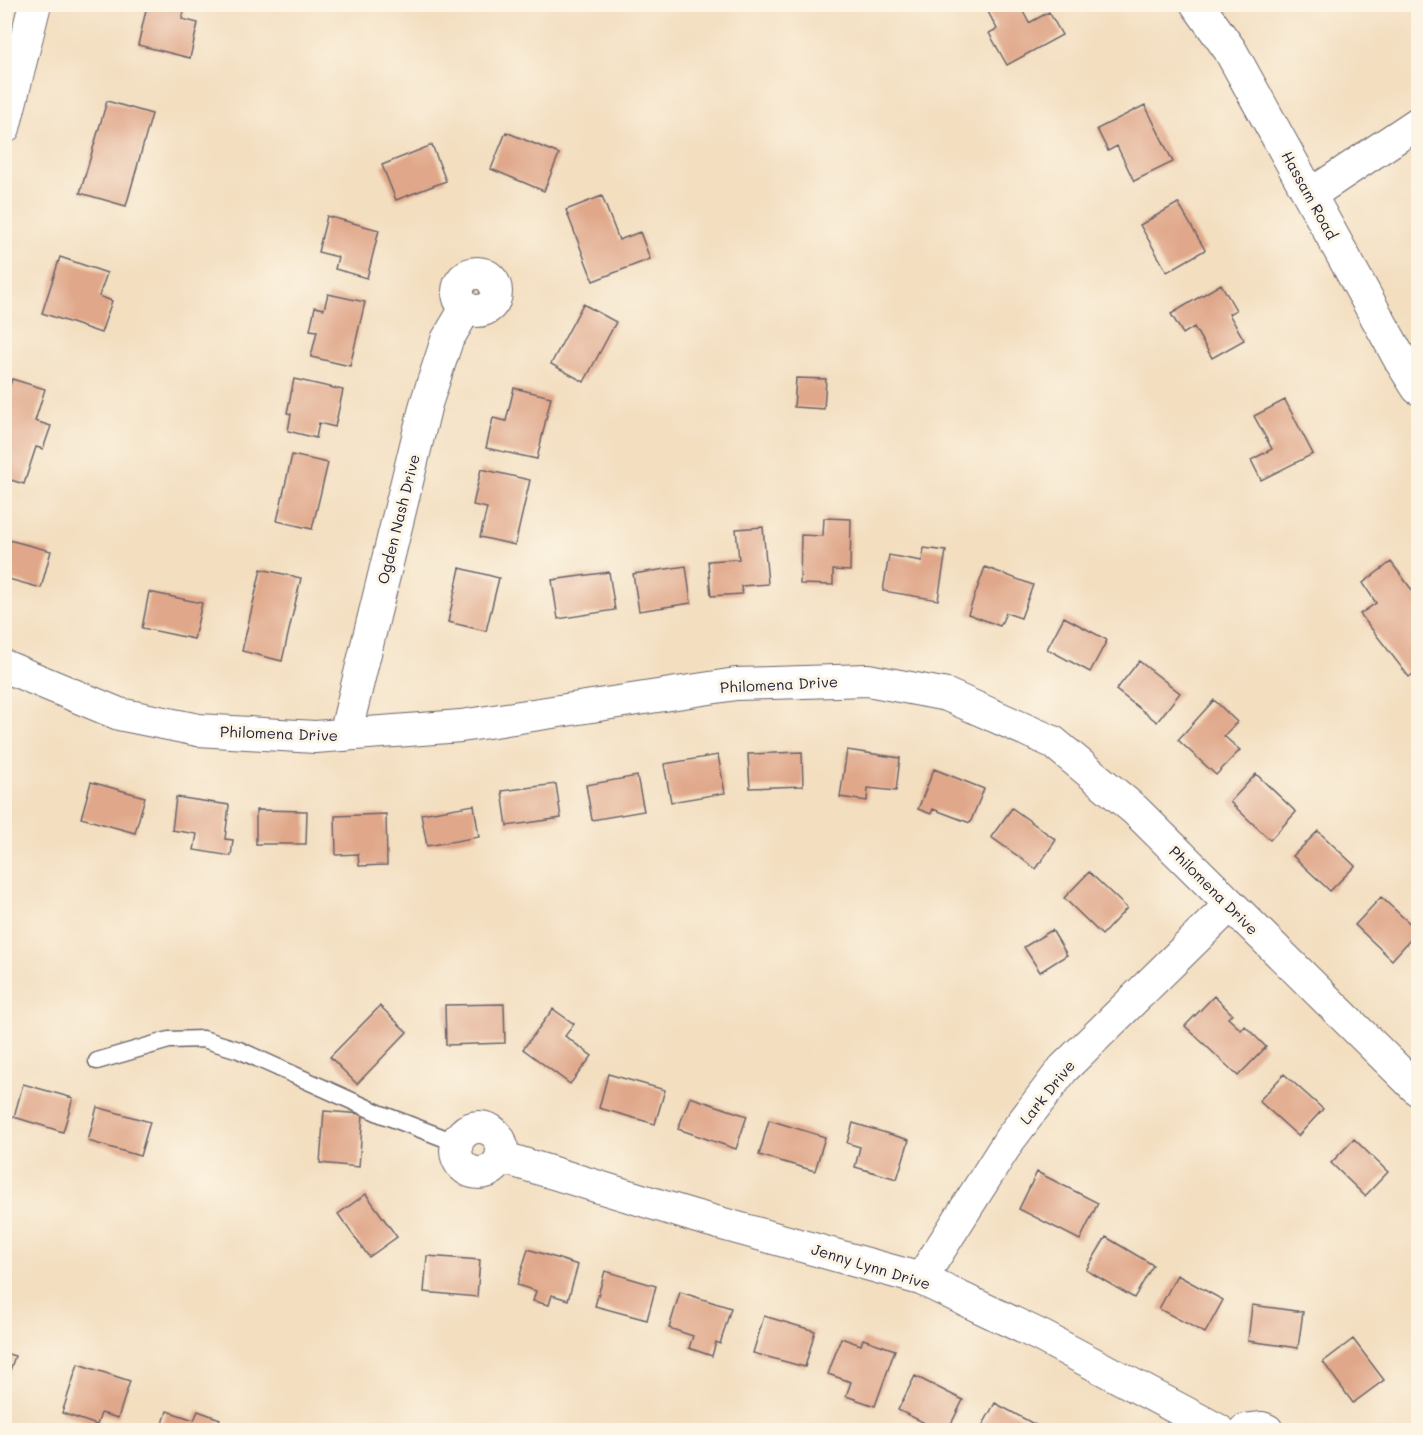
<svg xmlns="http://www.w3.org/2000/svg" width="1423" height="1435" font-family="Mali,sans-serif">
<rect width="100%" height="100%" fill="#fcf5e5"/>
<filter id="ink" filterUnits="userSpaceOnUse"><feTurbulence type="fractalNoise" baseFrequency=".0167" numOctaves="2"/><feDisplacementMap in="SourceGraphic" scale="12" xChannelSelector="R" yChannelSelector="G"/><feConvolveMatrix kernelMatrix="1 2 1 2 8 2 1 2 1" color-interpolation-filters="sRGB"/></filter>
<filter id="wash" filterUnits="userSpaceOnUse"><feTurbulence type="fractalNoise" baseFrequency=".008" numOctaves="4" result="noise"/><feDisplacementMap in="SourceGraphic" scale="24" xChannelSelector="R" yChannelSelector="G"/><feGaussianBlur stdDeviation="1.35" result="paint"/><feColorMatrix in="noise" values="0 0 0 0 0 0 0 0 0 0 0 0 0 0 0 0 0 1.4 0 .05"/><feComposite in="paint" operator="in"/></filter>
<g filter="url(#wash)">
<rect width="100%" height="100%" fill="#f3dec0"/>
<g id="blocks">
<!-- building -->
<path fill="#e0a78a" d="M984,4h35l10,19 20,-11 13,23 -55,30 -18,-32 8,-4z
M143,5h43l-4,14 16,4 -8,35 -52,-13 8,-35 -4,-1z
M107,101l45,13 -26,92 -46,-13z
M1145,105l28,57 -39,19 -17,-35 -9,5 -11,-22z
M506,132l53,22 -15,37 -53,-22z
M432,145l14,36 -50,19 -14,-35z
M602,196l17,44 21,-8 10,27 -57,22 -27,-71z
M1178,203l27,47 -38,22 -27,-47z
M327,216l52,14 -12,48 -32,-9 3,-12 -20,-5z
M60,257l47,16 -8,23 13,5 -11,32 -59,-20z
M1221,284l15,26 -7,4 15,26 -32,18 -18,-31 -11,7 -12,-20z
M328,294l37,8 -15,64 -39,-9 6,-26 -7,-1 5,-23 9,2z
M583,304l33,18 -32,60 -33,-18z
M796,378l30,1 -2,30 -30,-2z
M12,379l33,10 -10,32 16,5 -8,23 -7,-2 -12,37 -20,-6v-75z
M294,379l49,11 -8,37 -16,-4 -3,15 -28,-7 3,-17 -4,-1z
M514,388l37,9 -14,62 -51,-11 7,-30 13,3z
M1285,400l28,54 -52,26 -10,-20 21,-11 -18,-33z
M292,455l36,8 -16,66 -35,-8z
M481,469l49,11 -15,65 -35,-8 7,-29 -14,-3z
M824,518l27,1 -1,52 -17,-1v15l-33,-1 1,-49 22,1z
M763,527l5,57 -27,2 1,8 -31,2 -3,-35 31,-2 -3,-30z
M5,539l46,12 -10,37 -36,-10z
M924,548l22,3 -8,49 -55,-9 6,-36 33,6z
M1391,562l27,36v72l-9,7 -49,-63 16,-11 -13,-20z
M686,566l5,37 -52,8 -6,-37z
M985,567l48,18 -12,33 -15,-5 -6,13 -32,-12z
M460,568l39,10 -13,53 -38,-9z
M261,569l40,9 -19,83 -40,-10z
M609,572l6,38 -57,9 -6,-39z
M149,592l53,11 -8,36 -52,-11z
M1064,617l43,23 -17,32 -43,-23z
M1139,661l41,32 -23,29 -41,-32z
M1214,700l23,22 -13,14 16,14 -24,25 -38,-35z
M4,741l7,2 -6,19h-1z
M847,750l53,8 -4,33 -28,-3 -1,13 -27,-4z
M802,752l1,34 -53,2 -2,-34z
M718,755l7,38 -54,9 -7,-38z
M934,769l50,20 -14,34 -37,-14 -2,5 -13,-5z
M1256,774l40,38 -26,28 -40,-38z
M637,776l7,35 -52,9 -6,-35z
M91,782l54,15 -10,36 -54,-15z
M556,784l5,34 -54,8 -5,-35z
M176,797l53,8 -4,34 8,1 -2,16 -37,-6 3,-16 -25,-4z
M474,805l5,32 -52,9 -6,-32z
M1012,808l44,32 -20,29 -45,-32z
M256,810l51,1 -1,33h-50z
M386,814l1,51 -28,1 -1,-12 -22,1 -1,-39z
M1318,831l37,35 -25,25 -37,-35z
M1089,872l38,36 -25,27 -38,-37z
M1381,897l37,34 -26,29 -37,-35z
M1052,930l15,25 -27,17 -16,-25z
M1214,996l18,18 -4,4 13,12 4,-4 21,21 -28,29 -53,-50z
M504,1004l1,39 -59,2 -1,-40z
M380,1006l27,26 -50,52 -27,-27z
M553,1009l21,15 -9,12 27,20 -22,28 -47,-35z
M608,1074l57,16 -10,34 -56,-16z
M1284,1074l39,35 -25,27 -39,-35z
M23,1084l50,14 -10,34 -49,-15z
M690,1097l57,19 -11,33 -58,-20z
M97,1107l53,15 -10,34 -52,-15z
M324,1111l39,3 -4,53 -39,-4z
M769,1120l56,17 -10,34 -56,-16z
M853,1123l56,17 -12,39 -42,-12 5,-20 -13,-4z
M1354,1139l34,33 -23,24 -34,-33z
M1037,1172l61,31 -18,37 -61,-31z
M366,1194l31,43 -28,20 -31,-43z
M1106,1237l47,28 -19,33 -48,-28z
M528,1249l50,16 -10,35 -16,-5 -3,10 -16,-4 3,-10 -19,-6z
M427,1256l53,4 -3,37 -53,-5z
M605,1271l51,15 -9,34 -52,-14z
M1177,1275l46,25 -18,33 -46,-24z
M680,1292l51,16 -11,36 -4,-2 -4,14 -23,-8 4,-12 -24,-8z
M1252,1305l51,7 -5,36 -50,-7z
M764,1316l51,15 -10,36 -52,-14z
M841,1338l20,7 2,-6 32,11 -20,56 -29,-10 5,-14 -23,-8z
M1353,1339l31,41 -31,23 -30,-41z
M4,1353l11,3 -10,29h-1z
M78,1364l52,17 -12,37 -17,-5 -4,12 -35,-12z
M915,1376l48,24 -15,30h-9l-41,-20z
M995,1403l50,27h-65z
M167,1411l27,9 4,-9 22,8 -5,11h-54z"/>
</g>
</g>
<g filter="url(#ink)">
<use href="#blocks" fill-opacity="0" stroke="#6b646a" stroke-width="1.5"/>
<g fill="none" stroke-linecap="round" stroke-linejoin="round">
<!-- service casing -->
<g stroke="#6b646a" stroke-width="19">
<path id="service" d="M97,1061l72,-21 34,-1 36,11 142,64 76,29"/>
</g>
<!-- minor casing -->
<g stroke="#6b646a" stroke-width="34">
<path id="minor" d="M4,128l31,-124
M1310,195l108,-72
M458 292a19 19 0 1 1 38 0a19 19 0 1 1-38 0Z
M4,666l115,48 79,16 117,7 146,-11 275,-42 132,-4 79,15 106,47 82,68 283,280
M345,735l81,-331 21,-64 19,-32
M456 1150a23 23 0 1 1 46 0a23 23 0 1 1-46 0Z
M501,1157l193,59 227,63 120,57 177,94
M921,1279l89,-140 53,-70 167,-164
M1245,1430l17,-2 5,2"/>
</g>
<!-- tertiary casing -->
<g stroke="#6b646a" stroke-width="35">
<path id="tertiary" d="M1197,4l33,46 171,311 17,27"/>
</g>
<!-- service -->
<use href="#service" stroke="#fff" stroke-width="16"/>
<!-- minor -->
<use href="#minor" stroke="#fff" stroke-width="32"/>
<!-- tertiary -->
<use href="#tertiary" stroke="#fff" stroke-width="33"/>
</g>
</g>
<g text-anchor="middle" dominant-baseline="central" stroke-width="6" stroke-linejoin="round" paint-order="stroke">
<!-- street labels -->
<g font-size="15" fill="#22223b" stroke="#fcf5e5">
<text transform="translate(1310 195) rotate(61)">Hassam Road</text>
<text transform="translate(398 519) rotate(-76)">Ogden Nash Drive</text>
<text transform="translate(779 684) rotate(-3)">Philomena Drive</text>
<text transform="translate(279 733) rotate(2)">Philomena Drive</text>
<text transform="translate(1214 890) rotate(45)">Philomena Drive</text>
<text transform="translate(1047 1092) rotate(-51)">Lark Drive</text>
<text transform="translate(871 1266) rotate(17)">Jenny Lynn Drive</text>
</g>
</g>
<!-- margin -->
<rect width="1423" height="1435" fill="none" stroke="#fcf5e5" stroke-width="24"/>
</svg>
